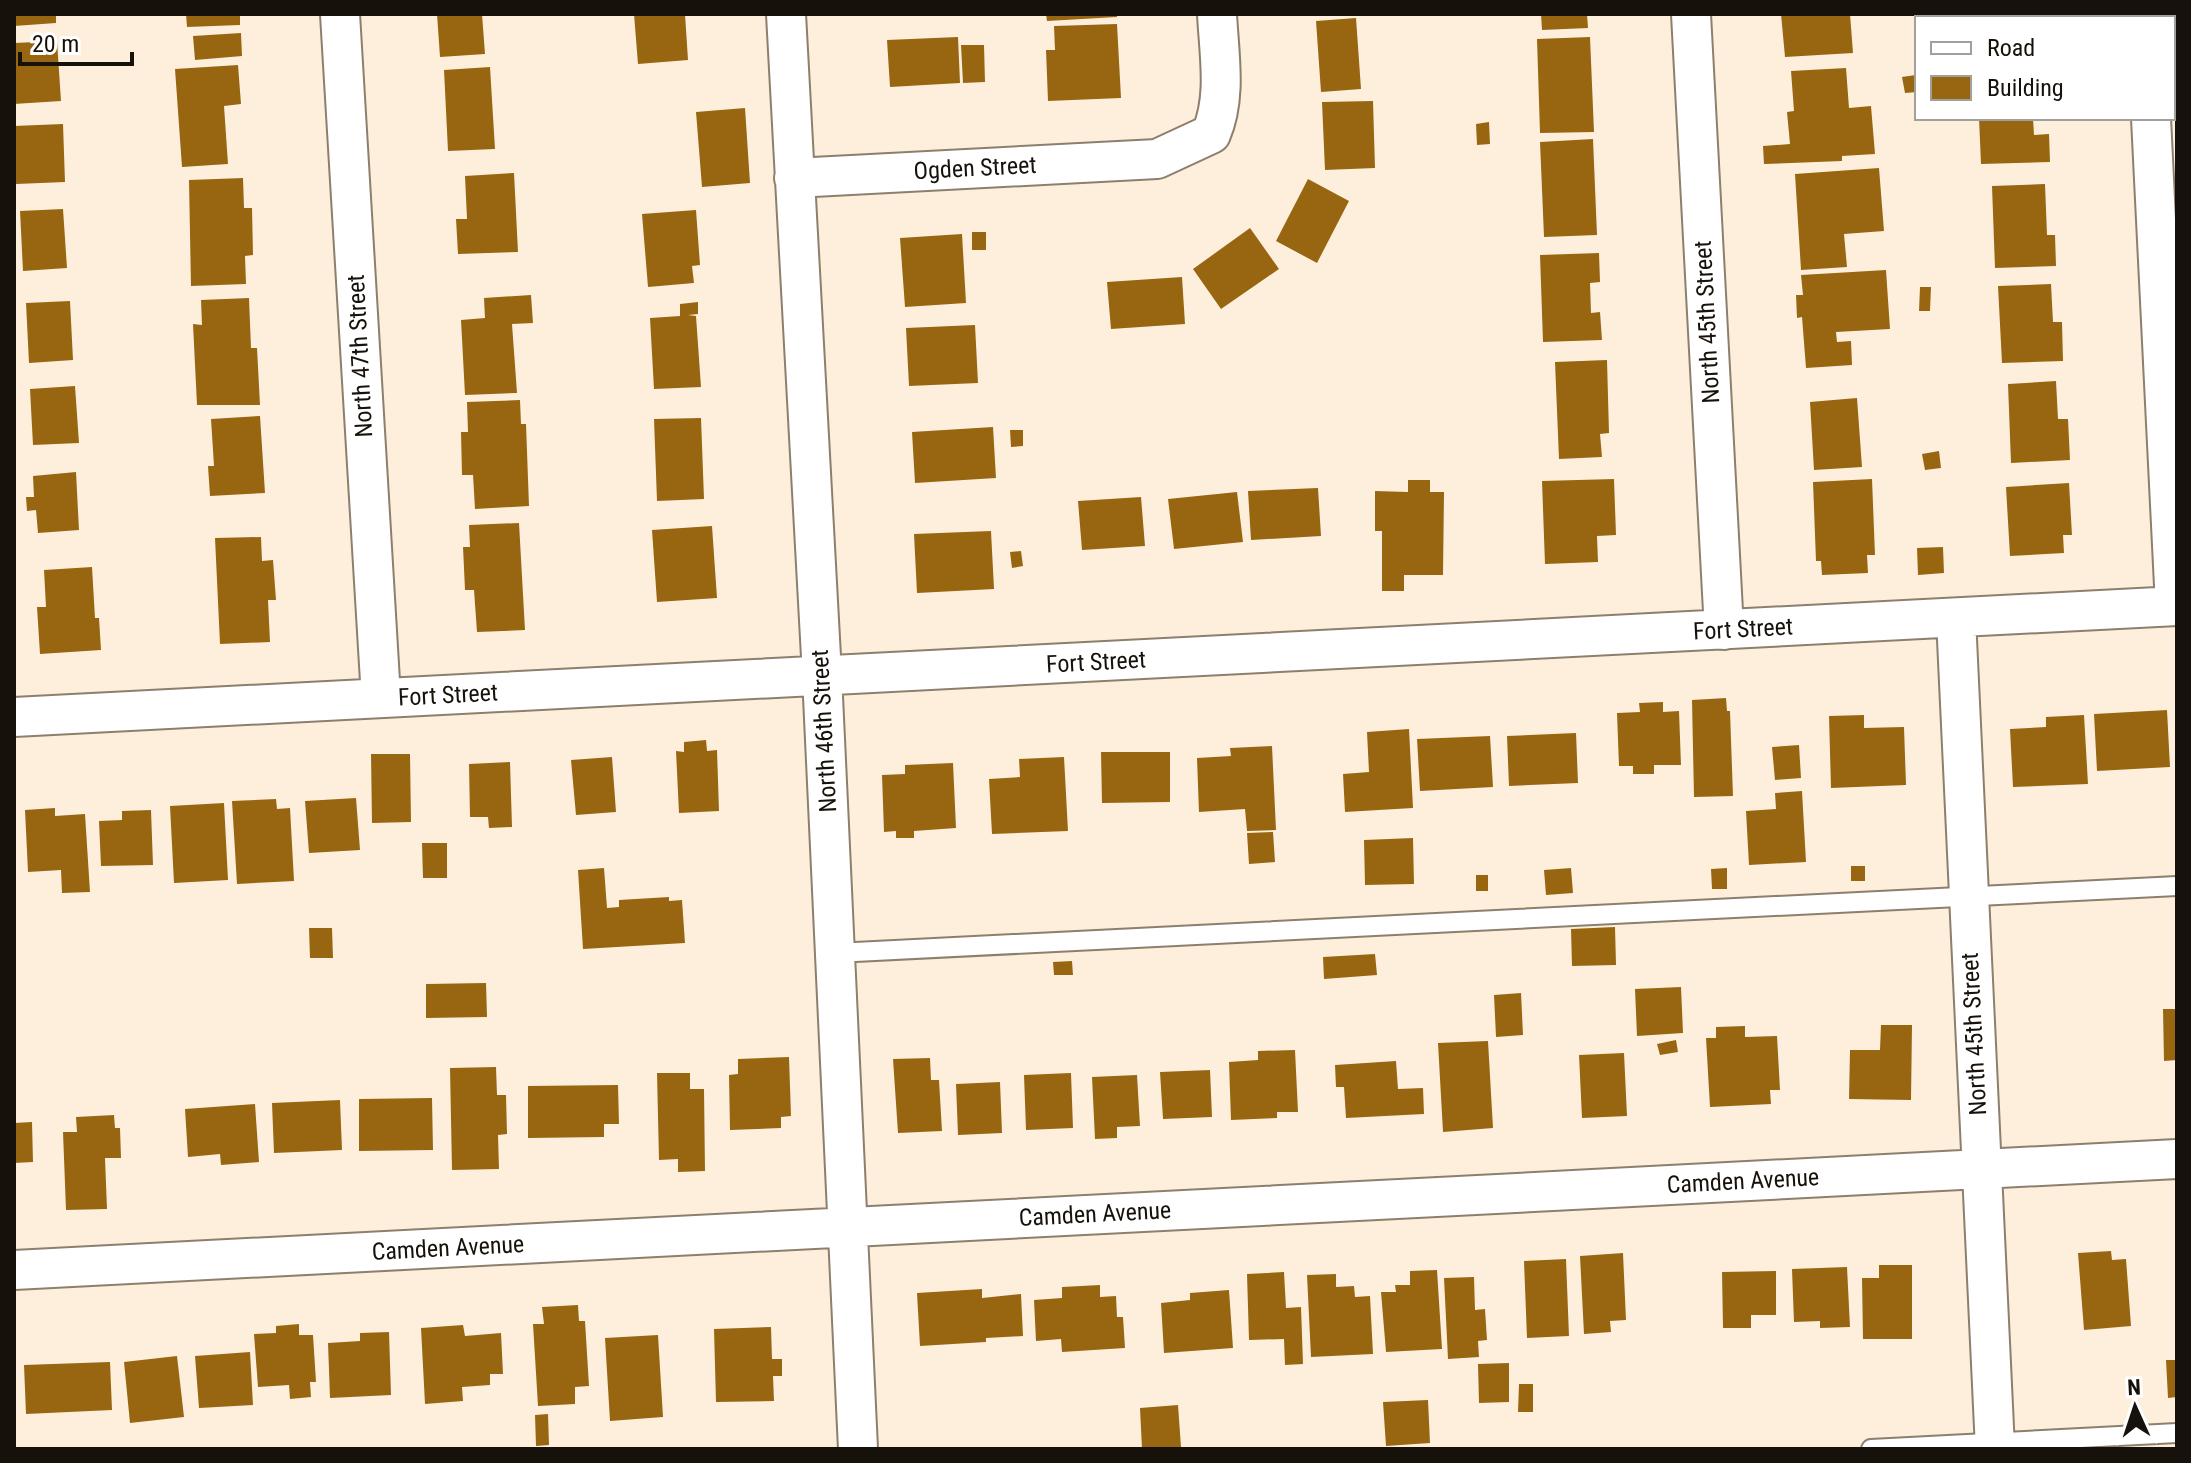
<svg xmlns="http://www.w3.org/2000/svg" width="2191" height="1463" font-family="'Roboto Condensed',sans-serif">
<rect width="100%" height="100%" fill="#feefdc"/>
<!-- building -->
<path fill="#986611" d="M14,14h42v9l-42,3z
M186,14h54v11l-53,2z
M437,14h45l3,40 -45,3z
M634,14h51l3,46 -50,4z
M1046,14h71v3l-70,4z
M1541,14h46l1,14 -46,2z
M1781,14h69l3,39 -68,4z
M1979,14h66v4h-66z
M1356,18l5,71 -40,3 -5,-71z
M1117,24l4,74 -73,3 -2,-51h9l-1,-24z
M241,33l1,23 -47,4 -2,-24z
M958,37l2,46 -70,4 -3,-47z
M1590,37l4,95 -54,1 -3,-94z
M57,41l4,60 -47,3v-61z
M961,45h23l1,37 -22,1z
M238,65l3,39 -17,2 4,58 -46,3 -7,-98z
M490,67l5,82 -47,2 -4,-81z
M1846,68l3,40 22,-2 4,48 -33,2v5l-78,3 -1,-18 27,-2 -3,-32 7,-1 -3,-40z
M1916,75l1,17 -12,1 -3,-16z
M1373,101l2,67 -50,2 -3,-68z
M745,108l5,75 -48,4 -6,-75z
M1979,118h54l1,17 15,-1 1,28 -69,2z
M1489,122l1,22 -13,1 -1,-21z
M63,124l2,58 -49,2 -2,-58z
M1593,139l4,96 -53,2 -4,-95z
M1879,168l5,63 -40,3 3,33 -46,3 -6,-96z
M514,173l4,79 -60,2 -2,-35h11l-2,-43z
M243,178l1,30h8l1,47 -8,1 1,28 -55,2 -2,-106z
M1308,179l41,22 -32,62 -41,-22z
M2045,184l2,51h8l1,31 -61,2 -3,-82z
M63,209l4,59 -44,3 -3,-60z
M696,210l4,55 -8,1 2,17 -46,4 -6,-73z
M1250,228l29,41 -58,40 -28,-40z
M972,232h14v18h-14z
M962,234l4,69 -61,4 -5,-69z
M1599,253l1,29 -10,1 1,30 9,-1 2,28 -59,2 -3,-87z
M1886,270l4,59 -54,3 1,10 14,-1 1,24 -46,3 -4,-51 -5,1 -1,-23h7l-2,-20z
M1182,277l3,47 -74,5 -4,-47z
M2051,284l2,38h9l1,39 -61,2 -4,-77z
M1920,287h11l-1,24h-11z
M531,295l2,28 -21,1 5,69 -52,2 -4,-75 24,-2 -1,-20z
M249,298l2,50h6l3,57h-63l-4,-81 9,1 -1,-25z
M70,301l3,59 -44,3 -3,-60z
M698,302v12l-10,1 8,1 5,71 -47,2 -4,-71 30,-2v-12z
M975,325l3,58 -69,3 -3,-58z
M1607,360l2,73 -9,1 2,23 -43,2 -4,-97z
M2056,381l2,38h10l2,41 -59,3 -3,-79z
M75,386l4,57 -46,2 -3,-56z
M1857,398l5,69 -48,3 -4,-68z
M520,400l1,24h5l3,82 -54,3 -2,-34h-11l-1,-43h7l-1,-30z
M260,416l5,77 -55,3 -2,-30h6l-3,-47z
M701,418l3,81 -47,2 -3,-82z
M993,427l3,51 -81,5 -3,-51z
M1010,430h13v16l-12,1z
M1939,451l2,17 -16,2 -3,-16z
M76,472l3,58 -41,3 -2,-23 -9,1 -1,-14h8l-1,-21z
M1614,479l2,56 -19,1 1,26 -53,2 -3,-83z
M1872,479l3,76h-8l1,18 -46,2 -1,-14h-5l-3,-79z
M1408,480h22v12h14l-1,83h-39v16h-22v-60h-7v-40l33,1z
M2069,483l3,52h-9l1,18 -54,3 -4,-69z
M1318,488l3,48 -70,4 -3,-49z
M1237,492l6,50 -69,7 -6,-50z
M1141,497l4,49 -63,4 -4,-49z
M519,523l6,107 -48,2 -3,-42h-9l-2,-43h7l-1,-22z
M712,526l5,72 -60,4 -5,-72z
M991,531l3,58 -77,4 -3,-59z
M261,537l1,24 11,-1 3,40h-8l2,42 -50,2 -5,-106z
M1943,547l1,26 -26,2 -1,-27z
M1021,551l2,15 -11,2 -2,-16z
M92,567l3,51h4l2,32 -61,4 -3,-47h9l-2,-37z
M1726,698l1,13h3l3,85 -39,1 -2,-97z
M1663,702v10l16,-1 2,54h-27v9h-21v-8h-14l-2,-53 23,-1 -1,-9z
M2167,710l3,57 -73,4 -3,-57z
M1864,715v13l40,-1 2,58 -75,3 -2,-72z
M2084,715l4,69 -75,3 -3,-58 36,-2v-10z
M1409,729l4,79 -68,4 -2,-38 26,-2 -2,-40z
M1576,733l2,50 -69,3 -2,-50z
M1490,736l3,51 -73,4 -3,-52z
M706,740l1,11 10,-1 2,61 -40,2 -3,-62 8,1v-10z
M1799,745l2,33 -26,2 -3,-33z
M1272,746l4,84 -29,1 -2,-22 -46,3 -2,-54 34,-2 -1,-8z
M1101,752h69v50l-68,1z
M371,754h39l1,68 -39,1z
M612,757l4,55 -40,3 -5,-55z
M1064,757l4,74 -76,3 -3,-55 31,-2 -1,-18z
M510,762l2,65 -23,1 -1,-11h-18l-1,-53z
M953,763l3,65 -42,3v7h-18v-7l-12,1 -2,-57 23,-1v-9z
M1802,791l4,71 -57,3 -3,-54 30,-2 -1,-16z
M356,798l4,52 -51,3 -4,-52z
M276,799l1,10 13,-1 4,73 -57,3 -5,-83z
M224,803l4,77 -54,3 -4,-77z
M55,808v8l30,-2 5,78 -28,1 -1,-23 -33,2 -3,-62z
M151,810l2,55 -52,1 -2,-45 23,-1v-9z
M1273,832l2,30 -26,2 -2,-31z
M1413,838l1,46 -49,1 -1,-45z
M422,843h25v35h-24z
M1851,866h14v15h-14z
M604,868l3,40 12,-1v-7l50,-3v4l13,-1 3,43 -102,6 -5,-79z
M1571,868l2,25 -27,2 -2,-25z
M1727,868v21h-15l-1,-20z
M1476,875h12v16h-12z
M1615,927l1,38 -44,1 -1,-37z
M309,928h23l1,30h-23z
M1375,954l2,21 -53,4 -1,-22z
M1072,961l1,14h-19l-1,-13z
M486,983l1,34 -61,1v-34z
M1681,987l2,46 -46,3 -2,-47z
M1521,993l2,42 -27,2 -2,-42z
M2163,1009h14v51l-13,1z
M1881,1025h31l-1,75 -62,-1 1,-49h30z
M1745,1026v11l32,-1 3,54h-10l1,14 -61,3 -4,-69h10v-11z
M1676,1040l2,12 -18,3 -3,-11z
M1488,1041l5,87 -50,4 -5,-89z
M1295,1050l3,62h-21v6l-46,2 -2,-58 29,-2v-9z
M1624,1053l3,63 -45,2 -3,-63z
M789,1057l2,59 -10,1v11l-51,2 -1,-55 9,-1v-15z
M930,1058l1,22h8l3,51 -44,2 -5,-74z
M1396,1061l2,28 25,-1 1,26 -78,4 -2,-31h-8l-1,-22z
M496,1067l1,28h9l1,39 -9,1 1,34 -47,1 -2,-102z
M1210,1070l2,47 -49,2 -3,-47z
M657,1073h33v16h14l1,82 -27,1v-13l-19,1z
M1071,1073l2,55 -47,2 -2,-55z
M1137,1075l3,51 -23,1v11l-22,1 -3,-62z
M1000,1082l2,51 -44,2 -2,-51z
M618,1085l1,39h-15v13l-76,1v-52z
M432,1098l1,52 -74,1v-52z
M340,1100l2,50 -68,3 -2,-50z
M255,1104l4,58 -38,3 -1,-11 -32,3 -3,-48z
M114,1115l1,13h5l1,30h-16l2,51 -41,1 -3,-78h14l-1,-15z
M32,1122l1,40 -19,1v-40z
M2111,1251l1,9 14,-1 5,67 -47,4 -6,-77z
M1623,1253l3,67 -16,1 1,11 -27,2 -4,-78z
M1566,1259l3,77 -42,2 -3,-77z
M1879,1265h33v74h-49l-1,-61h17z
M1847,1267l3,60 -30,1v-7l-26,1 -2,-53z
M1437,1270l5,79 -56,3 -5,-60h15l-1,-7h15v-14z
M1776,1271v44h-25v13h-28l-1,-56z
M1284,1272l2,36 15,-1 2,57 -18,1 -1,-26 -35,1 -2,-66z
M1336,1274v13l18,-1 1,11 15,-1 3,58 -62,3 -4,-82z
M1474,1277l1,33 10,-1 2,31 -9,1 1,16 -31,2 -4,-81z
M1100,1285v12l16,-1 1,21h6l2,31 -63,4 -1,-13 -25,2 -2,-41 28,-2v-11z
M982,1289v9l39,-4 2,42 -37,2v4l-66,4 -3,-53z
M1229,1290l4,58 -69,5 -3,-50 29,-3v-7z
M578,1305l1,16h6l4,65 -14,1v17l-37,2 -5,-82h11l-2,-17z
M299,1324v11h14l3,47h-6l1,15 -21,2 -1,-14 -31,2 -4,-53 22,-1v-7z
M463,1325l2,11 36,-3 2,41h-13v11l-28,2 1,14 -38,3 -4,-76z
M771,1327l1,32h10v17h-9l1,25 -58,1 -2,-73z
M389,1332l2,63 -61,3 -2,-55 32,-2v-8z
M658,1335l5,82 -53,4 -5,-83z
M250,1352l3,53 -54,3 -4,-52z
M177,1356l7,61 -54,6 -6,-61z
M2166,1360h11v37l-9,1z
M110,1362l2,48 -86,4 -2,-49z
M1509,1363v39l-30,1 -1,-39z
M1519,1384h14v28h-15z
M1428,1400l2,43 -44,3 -3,-44z
M1178,1405l3,42 -39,2 -2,-41z
M548,1414l1,31 -13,1 -1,-31z"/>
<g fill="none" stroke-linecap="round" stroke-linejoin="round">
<!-- service casing -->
<g stroke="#8c7f6d" stroke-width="22">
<path id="service" d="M835,953l1342,-67
M1871,1449l306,-16"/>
</g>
<!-- minor casing -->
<g stroke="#8c7f6d" stroke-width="42">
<path id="minor" d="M340,14l41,684
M786,14l36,661 36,774
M1691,14l33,616
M2146,14v4
M2151,118l24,488
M794,178l363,-19 54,-25c16,-37 8,-80 6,-120
M1956,618l39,831
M14,717l2163,-111
M14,1270l2163,-111"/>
</g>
<!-- service -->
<use href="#service" stroke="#fff" stroke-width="18"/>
<!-- minor -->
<use href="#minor" stroke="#fff" stroke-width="38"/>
</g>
<g text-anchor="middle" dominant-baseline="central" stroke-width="6" stroke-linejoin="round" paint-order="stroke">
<!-- street labels -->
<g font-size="24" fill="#16110a" stroke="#fff">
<text transform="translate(975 168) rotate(-3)">Ogden Street</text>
<text transform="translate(1707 322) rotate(-93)">North 45th Street</text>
<text transform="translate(360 356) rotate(-93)">North 47th Street</text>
<text transform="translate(1743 629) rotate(-3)">Fort Street</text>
<text transform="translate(1096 662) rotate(-3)">Fort Street</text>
<text transform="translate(448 695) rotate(-3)">Fort Street</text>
<text transform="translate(824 731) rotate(-93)">North 46th Street</text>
<text transform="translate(1974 1034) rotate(-93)">North 45th Street</text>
<text transform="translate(1743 1181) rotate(-3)">Camden Avenue</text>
<text transform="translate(1095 1214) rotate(-3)">Camden Avenue</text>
<text transform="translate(448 1248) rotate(-3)">Camden Avenue</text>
</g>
</g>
<!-- border -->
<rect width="2191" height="1463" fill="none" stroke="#16110a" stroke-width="32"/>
<!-- legend -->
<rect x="1915" y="16" width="260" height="104" fill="#ffffff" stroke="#a2a09d" stroke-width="2"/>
<rect x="1931" y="42" width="40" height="12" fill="#ffffff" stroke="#a2a09d" stroke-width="2"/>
<text x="1987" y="56" font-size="24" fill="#16110a">Road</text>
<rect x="1931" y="76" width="40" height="24" fill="#986611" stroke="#a2a09d" stroke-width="2"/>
<text x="1987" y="96" font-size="24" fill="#16110a">Building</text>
<!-- north arrow -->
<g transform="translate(2135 1407) rotate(357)" stroke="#ffffff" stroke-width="6" paint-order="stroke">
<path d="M0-6L14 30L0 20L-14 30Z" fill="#16110a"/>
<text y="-12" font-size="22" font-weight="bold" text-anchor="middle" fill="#16110a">N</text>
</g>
<!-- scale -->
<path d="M20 52v12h112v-12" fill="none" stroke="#16110a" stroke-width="4"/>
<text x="32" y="52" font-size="24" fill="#16110a" stroke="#ffffff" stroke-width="6" paint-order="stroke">20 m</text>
</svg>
